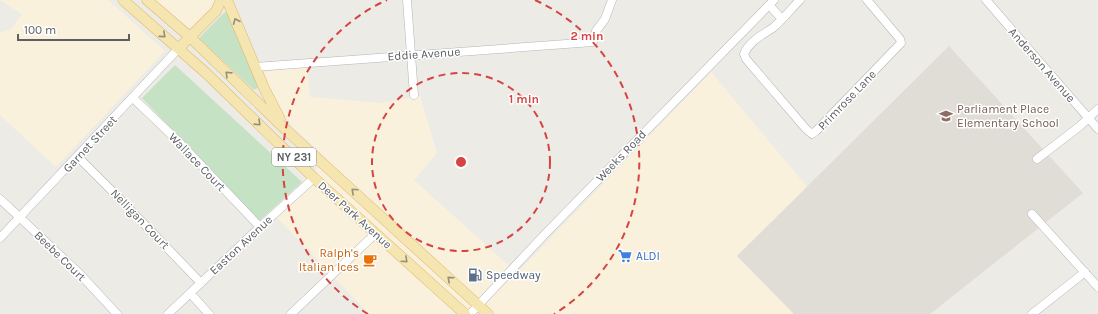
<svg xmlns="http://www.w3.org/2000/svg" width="1098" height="314" font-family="Karla,sans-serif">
<rect width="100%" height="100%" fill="#edebe5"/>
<!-- commercial -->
<path fill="#faf1dd" d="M0,0h108l57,51 -109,116 -56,-52v-82l11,-4 11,-15z
M154,0h63l-2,4 -25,25z
M307,65l3,32 70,6 40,-7 17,57 -23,27 103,93 194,-201 96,115 -70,69 57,58h-425l-98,-103 56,-52 -33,-31 -18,-23 -16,-33z"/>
<!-- education -->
<path fill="#e0dcd6" d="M949,46l134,147 -153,121h-136l-57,-58z"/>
<!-- green -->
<path fill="#c6e2c4" d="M225,12l4,4 30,71 -5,3 -55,-52z
M175,65l127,117 -43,39 -117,-123z"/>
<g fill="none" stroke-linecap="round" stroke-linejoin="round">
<!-- minor casing -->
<g stroke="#b2b5b8" stroke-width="9">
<path id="minor" d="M407,0l7,95
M800,0c-9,9 -17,19 -26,27 -11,8 -24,13 -30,27l2,5 60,70 6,5 4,-3 85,-88 -1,-4 -33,-39
M986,0l112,129
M769,5l13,14
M255,67l338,-25 3,-11 9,-12 7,-19
M133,98l47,45 80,84
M78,157l38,38 85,88
M1037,159l43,-33 18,-17
M0,199l80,75 37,40
M1032,214l66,73
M0,238l179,-190
M190,293l19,21
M168,314l92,-87 54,-49
M291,314l84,-80
M470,314l76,-81 228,-233
M1032,314l53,-42"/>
</g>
<!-- major casing -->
<g stroke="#e1b76a" stroke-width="11">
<path id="major" d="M123,0l83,73 108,105 151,136
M147,0l43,37 96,93 202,184
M227,0l37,88 16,31
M179,48l37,-37 5,-11"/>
</g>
<!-- minor -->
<use href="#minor" stroke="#fff" stroke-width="8"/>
<!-- major -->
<use href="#major" stroke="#f5e6b1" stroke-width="10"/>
</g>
<!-- one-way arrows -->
<defs><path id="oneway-chevron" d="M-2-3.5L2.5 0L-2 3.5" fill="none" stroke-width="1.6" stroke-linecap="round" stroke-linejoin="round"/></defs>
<g stroke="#928f7e">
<use href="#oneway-chevron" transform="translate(236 21) rotate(-113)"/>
<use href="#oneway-chevron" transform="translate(163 35) rotate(41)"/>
<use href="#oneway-chevron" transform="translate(228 74) rotate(-136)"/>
<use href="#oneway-chevron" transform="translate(258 123) rotate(44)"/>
<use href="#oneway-chevron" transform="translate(354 191) rotate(-137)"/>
<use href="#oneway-chevron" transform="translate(405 260) rotate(42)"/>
<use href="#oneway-chevron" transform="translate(450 279) rotate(-138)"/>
</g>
<!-- distance rings -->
<g fill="none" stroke="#d54443" stroke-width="2" stroke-dasharray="7 5">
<circle cx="461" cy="162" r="89"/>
<path d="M368 314A178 178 0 0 1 387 0M535 0A178 178 0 0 1 554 314"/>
</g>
<!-- icons -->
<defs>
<g id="school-bare" transform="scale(1.08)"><path d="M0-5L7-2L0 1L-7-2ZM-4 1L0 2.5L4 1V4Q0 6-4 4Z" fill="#8d6e63" stroke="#fff" stroke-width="2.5" paint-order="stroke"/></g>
<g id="supermarket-bare" transform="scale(1.08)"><path d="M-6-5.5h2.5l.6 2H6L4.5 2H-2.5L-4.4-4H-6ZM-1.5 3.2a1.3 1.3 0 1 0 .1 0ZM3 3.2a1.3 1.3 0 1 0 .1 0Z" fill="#3f7fe0" stroke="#fff" stroke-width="2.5" paint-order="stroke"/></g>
<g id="cafe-bare" transform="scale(1.08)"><path d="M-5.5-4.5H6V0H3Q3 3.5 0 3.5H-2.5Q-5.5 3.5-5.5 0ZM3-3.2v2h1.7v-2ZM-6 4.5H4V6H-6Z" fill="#e8710a" stroke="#fff" stroke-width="2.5" paint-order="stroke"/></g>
<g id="fuel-bare" transform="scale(1.08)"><path d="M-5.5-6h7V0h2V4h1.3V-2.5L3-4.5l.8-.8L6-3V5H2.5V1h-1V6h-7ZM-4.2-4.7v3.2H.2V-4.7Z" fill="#5c6f8a" stroke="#fff" stroke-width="2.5" paint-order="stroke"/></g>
</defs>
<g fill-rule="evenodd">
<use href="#school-bare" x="946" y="116"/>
<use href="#supermarket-bare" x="625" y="256"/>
<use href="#cafe-bare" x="370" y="260"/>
<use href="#fuel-bare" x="475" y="275"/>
</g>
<g text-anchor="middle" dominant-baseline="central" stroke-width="3" stroke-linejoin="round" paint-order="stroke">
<!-- shield labels -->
<rect fill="#fff" stroke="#8d9092" stroke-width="1" x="272" y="148" width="44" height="18" rx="3"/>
<g font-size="11" font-weight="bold" fill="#5c6063">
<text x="294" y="157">NY 231</text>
</g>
<!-- street labels -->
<g font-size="12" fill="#5c6063" stroke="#fff">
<text transform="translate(424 54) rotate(-4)">Eddie Avenue</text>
<text transform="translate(1042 65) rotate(49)">Anderson Avenue</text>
<text transform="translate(847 100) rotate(-46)">Primrose Lane</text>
<text transform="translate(90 144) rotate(-47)">Garnet Street</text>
<text transform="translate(621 156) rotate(-46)">Weeks Road</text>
<text transform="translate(197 162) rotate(46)">Wallace Court</text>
<text transform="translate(355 215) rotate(42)">Deer Park Avenue</text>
<text transform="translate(140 219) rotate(46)">Nelligan Court</text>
<text transform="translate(241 245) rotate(-43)">Easton Avenue</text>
<text transform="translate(60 256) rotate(44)">Beebe Court</text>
</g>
<!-- education labels -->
<g font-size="12" fill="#785e54" stroke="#fff" text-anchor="start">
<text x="957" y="109">Parliament Place<tspan x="957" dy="14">Elementary School</tspan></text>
</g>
<!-- food labels -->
<g font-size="12" fill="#c56008" stroke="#fff" text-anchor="end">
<text x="359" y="253">Ralph's<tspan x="359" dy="14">Italian Ices</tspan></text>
</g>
<!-- shop labels -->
<g font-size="12" fill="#366cbe" stroke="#fff" text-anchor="start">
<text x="636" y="256">ALDI</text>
</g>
<!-- service labels -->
<g font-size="12" fill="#4e5e75" stroke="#fff" text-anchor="start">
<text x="486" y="275">Speedway</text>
</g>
</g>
<circle cx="461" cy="162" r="6" fill="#d54443" stroke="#fff" stroke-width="2"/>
<g font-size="12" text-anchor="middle" font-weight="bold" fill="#d54443" stroke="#fff" stroke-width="3" stroke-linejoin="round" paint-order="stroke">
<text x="587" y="40">2 min</text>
<text x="524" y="103">1 min</text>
</g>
<!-- scale -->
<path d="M18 34v6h111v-6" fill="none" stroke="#5c6063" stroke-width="2"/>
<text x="24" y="34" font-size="12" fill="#5c6063" stroke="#ffffff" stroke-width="3" paint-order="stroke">100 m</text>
</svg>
